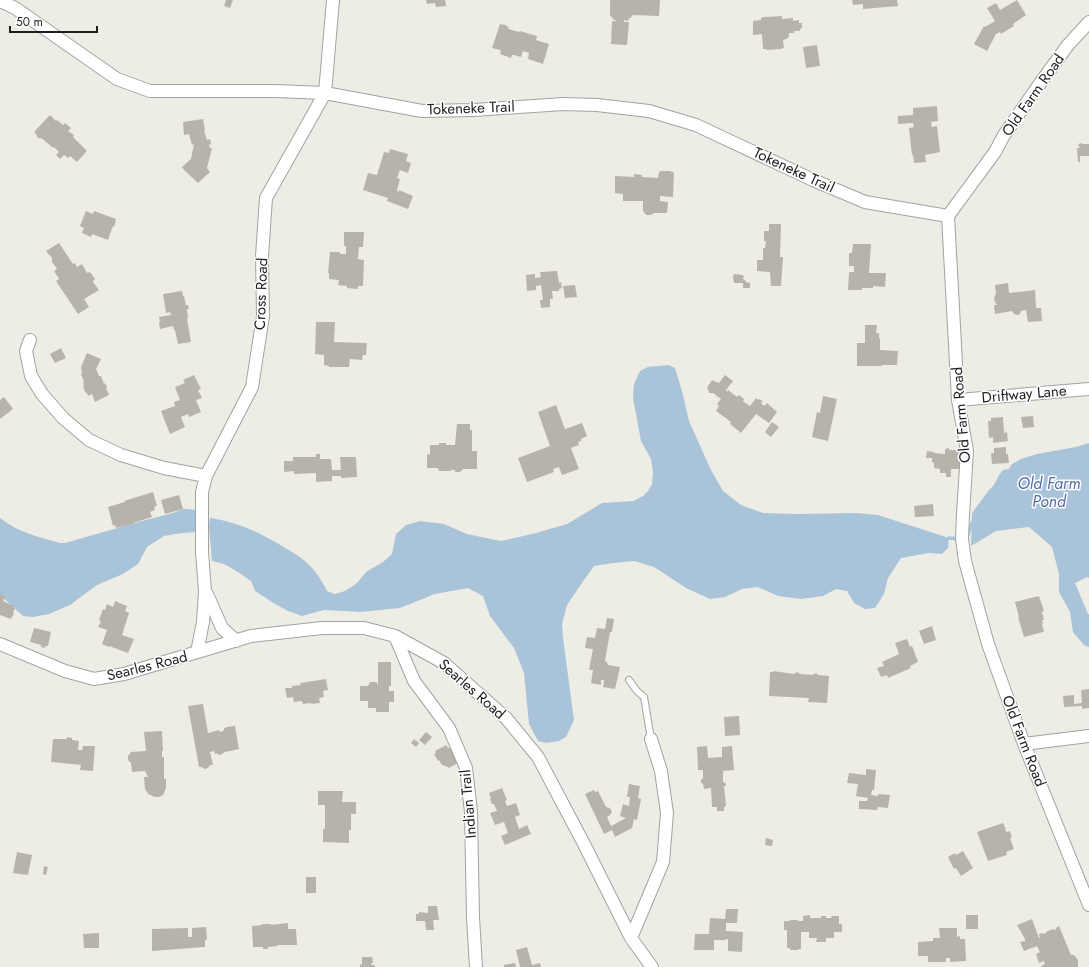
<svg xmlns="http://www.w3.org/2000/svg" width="1089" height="967" font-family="Jost,sans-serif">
<rect width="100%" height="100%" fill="#eeede5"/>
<!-- water -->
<path fill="#a9c4d8" d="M669,365l6,3 7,23 7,30 22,49 12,21 18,14 22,8 35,1 58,-1 22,2 71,23 -1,10 -6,6 -13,-1 -28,5 -13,20 -4,16 -9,14 -10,1 -11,-6 -7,-12 -11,-2 -13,7 -22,3 -23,-3 -20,-9 -16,2 -17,8 -15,2 -24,-11 -32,-21 -20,-6 -20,2 -20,3 -10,14 -17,25 -5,19 1,14 11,82 -8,17 -7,4 -13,2 -8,-2 -9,-17 -5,-51 -10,-25 -24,-32 -7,-20 -15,-8 -33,6 -35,14 -40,4 -36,-2 -22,6 -14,-5 -13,-7 -20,-13 -4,-10 -18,-12 -9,-5 -12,-3 -3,-35 1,-8c27,4 49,14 72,28 8,5 18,10 25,17 9,8 15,18 20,28l8,3 10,-3 12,-8 9,-11 17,-10 9,-8 4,-20 10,-9 14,-4 24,3 23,10 34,7 35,-8 31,-9 35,-21 31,-2 10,-5 5,-5 4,-7 1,-12 -2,-13 -10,-18 -8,-43 1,-14 6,-13 8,-4z
M1089,443v135l-2,-1 -12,6 13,31h1v33l-5,-2 -11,-13 -3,-20 -11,-20v-18l-7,-27 -23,-20 -33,4 -25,15 1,-33 17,-23 5,-5 5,-10 4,-5 6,-1 3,-5 9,-5 16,-5 39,-7z
M183,509h5l8,1 1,22 -15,1 -18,3 -17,11 -9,17 -15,10 -26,11 -27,20 -21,9 -16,3 -10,-1 -23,-21v-77c17,14 39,19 60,25h5l77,-22 31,-8z"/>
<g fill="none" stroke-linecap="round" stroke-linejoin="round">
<!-- stream -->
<path stroke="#a9c4d8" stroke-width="3.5" d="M967,537l5,-14
M949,538l11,1"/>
</g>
<!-- building -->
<path fill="#b7b3ab" d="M226,0h7l-3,8 -6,-2z
M426,0h19l1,6 -10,1 -1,-4 -8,1z
M611,0h49l-1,16 -26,-1 -6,6 -3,-1v2h5l-2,23 -16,-1 1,-23h4v-1h-2l-4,-5v-14z
M852,0h45l1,6 -35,3v-5l-10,1z
M1017,0l9,15 -13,9 1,2 -13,8 -1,-2 -4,2 -9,17 -13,-7 10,-18 1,1 10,-6 -8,-13 9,-5 4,7z
M782,16v3l11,-1v3l6,-1v3h3v5l-2,1v2h-6v2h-5v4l-3,2 -3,1 1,8 -4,1 -13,1 -1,-1h-3l-1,-15 -9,1v-14l8,-1v-2l3,-1z
M500,24l6,1v1l3,1 -1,2 11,3 1,-1 17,5 -1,4 13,4 -6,20 -15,-5 1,-6 -6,-2 -2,6 -7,-2h-2l-1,3 -11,-4 1,-3 -1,-1 -8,-2z
M817,45l3,21 -14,2 -3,-21z
M937,106l1,15 -7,1 1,5 5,-1 3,26 -15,3 1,7 -12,1 -1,-8h-1l-3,-27 5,-1 -1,-4 -15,1v-8l15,-1v-7z
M50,115l6,6 1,-1 6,5 2,-2 6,5 -3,3 6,4 -1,2 14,14 -10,11 -7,-6 -2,2 -4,-3 -4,4 -4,-4 3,-3 -5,-5 -1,1 -8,-7 -4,-3 -1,1 -4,-3 1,-1 -3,-3z
M203,119l2,12h-1l3,9 3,-1 1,5 -2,1 1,3h2l-5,20 3,4 -12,11 -14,-13 -2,-3 9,-8 3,-15 -2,1 -3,-11 -5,1 -1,-13z
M1080,143l3,1h6v12h-9v6h-2l-1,-14h3l-2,-3z
M390,149l18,5 -2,7 5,2 -3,10 -8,-3 -3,8 3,1 -3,12 2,1v-2l14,6 -5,13 -21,-8 1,-3 -25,-8 5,-17 9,2 7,-23 5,1z
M661,171h10v1h3l-1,25 -13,-1v5l8,1 -1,11h-13l-3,2h-5l-3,-4v-10h-20v-7l-8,-1v-17l19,1v-3l8,1v2l16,1 1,-6z
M86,211l7,3 1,-3 22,8 -1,2h1l-2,6 -1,-1 -5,14 -16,-6 -1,3 -9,-4 2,-5 -4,-2z
M769,224h12l-1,33h3l-2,29h-10l-1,-14 -13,-1v-11h6v-12h2l1,-7h-2v-10h5z
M344,232h20l-1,15h-4l-1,12 6,1 -1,26h-5v3l-11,-1v-2l-9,-1 1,-5 -10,-1v-6h-1l2,-21h10v2h6v-8h-2z
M59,243l14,21 2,-1 2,4 5,-3 5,9 3,-1 5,7 -2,2v1l6,8 -15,9 5,8 -11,7 -22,-33 3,-2 -5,-8 3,-2 -5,-7v-4l-6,-7z
M853,244h18l-2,29h17l-1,14 -12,-1v2h-11v2h-14l1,-18h5v-6h-5v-13h3z
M557,271l2,12 2,-1 1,6 -3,1v2h-7l1,8h-3v8l-9,1 -1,-8h3l-2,-15 -5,1v4l-9,1 -1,-16 9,-1v4l6,-1 -1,-5z
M734,274l9,1v1h1l-1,3 2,1 1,2 4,1v5h-7v-5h-9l-1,-5z
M1008,283l1,10 26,-3 1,18h5l1,13 -14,1 -2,-12 -5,1 -1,3 -3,1 -3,-1 -2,-3 -17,3 -1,-9h3l-2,-3 -1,-4 2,-4 -1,-9z
M575,285l2,12 -12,1 -2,-12z
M182,291l1,5h1l2,9h2l1,4h-2l1,10h-1l4,23 -13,2 -3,-14h-1l-1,-4 -13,3 -1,-7h1l-1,-5 12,-2 -1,-3 -4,1 -3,-19z
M316,322h19l-1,20 33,1 -1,12h-3l-1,5 -12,-1 -1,8h-20v-1l-5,-1v-10l-9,-1z
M865,325h12l-1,8h3v5l1,1v11l18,1 -1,14h-15v1h-25v-23h8z
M61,348l5,10 -11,5 -5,-9z
M87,353l14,6 -5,10 3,7h2l3,8 1,-1 2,4 -1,1 3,7 -14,7 -3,-8 -4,2 -1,-3h-1l-3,-6 1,-1 -1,-3 1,-1 -3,-8h1l-1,-7z
M194,375l7,14 -3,1 4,8 -6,2 5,12 -12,5 -1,-3 -7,3 4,10 -15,7 -9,-23 14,-5 -1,-4 6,-2 -5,-13 10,-4 -2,-3z
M725,375l8,6 -7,9 1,2 1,-2 9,7 2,-2 5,4 -1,2 1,1 6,4 6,-8 2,2 1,-1 4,2 -2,2 3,3 3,-3 10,9 -8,11 -13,-9 -15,19 -11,-9 1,-2 -15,-11 3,-5 -2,-2 4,-5 -8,-6h-4l-1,-4 -1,-1 5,-8 7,3z
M823,396l14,3 -9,42 -16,-4 5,-25 3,1z
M4,397l9,12 -13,10v-19z
M556,405l9,24 17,-6 5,13 -6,3v2l-3,1 1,3 -8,3 8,21 -17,6 -3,-8 -6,2 1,3 -27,10 -9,-24 32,-12 -12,-34z
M1033,416l1,11 -11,1 -2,-11z
M1003,417l1,16 3,-1 1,9 -15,2v-6l-4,1 -1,-17h3v-3z
M772,422l7,5 -8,10 -6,-5z
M457,424h13v6h2v21h5v18h-14l-3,3h-5v-2h-4v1h-12l-1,-3h-11v-14l3,1v-10h9v-2h7v2h9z
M1006,447v7h2l1,9 -17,1 -1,-11h3v-5z
M949,448v2h12l-2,19h-8v8h-5v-4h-6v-4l-6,-1v-5l-2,-1v-4h-6l1,-7 7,1v1l11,1v-4h1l-1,-1z
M316,454h4v5h11l1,11h9l-1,-13h16l1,20 -16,1v-2h-9v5l-16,1v-9l-22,1v-3l-10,1v-11h9v-4h23z
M153,492l4,14 -3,1 1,3 -5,2 2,5 -19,6v1l-17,4 -1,-3 -2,1 -5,-19 17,-5 -1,-1z
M179,495l4,14 -18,5 -4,-14z
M933,504l1,12 -19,1 -1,-11z
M0,594l5,2 -2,5 11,5 -1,2h2l-2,5h1l-3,6 -11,-4z
M1039,596l5,15 -2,1 2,8h-2l1,3 -1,1 2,7 -1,1 -19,5 -6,-20h1l-4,-15z
M115,601l12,5 -2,5 4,2 -7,22 12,4 -6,14 -19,-7v1l-7,-3 5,-14 -9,-3 3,-6 -2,-1 4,-11 2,1 2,-6 6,3z
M607,618l7,1 -2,13h-2l-5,29 2,1 1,3 12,2 -5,22 -12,-2 1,-6v-1h-3v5l-10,-2 2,-13h-4l4,-21 -8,-1 2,-11 8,1 2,-10 8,1z
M932,626l4,14 -12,4 -5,-13z
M34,628l17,4 -3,14h-3v2l-4,-1v-2l-11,-3z
M907,639l3,8 2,-1 6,16 -8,4 1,2 -23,10 -1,-3 -6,2 -4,-9 7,-2 -2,-4 17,-8 -4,-11z
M378,662h13v24h-2v5h5v11h-5v10h-13v-4h-8v-7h-8v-15h8l2,-4h7v2h1z
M773,671l22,3v-1l2,-1 3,2 12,1 4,-2 2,2 11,1 -2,27 -19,-1 1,-4 -40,-2 1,-24h3z
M326,679l2,11 -5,1 1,6 -5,1 1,5 -9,1v-1l-8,1 -1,-3 -8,1 -1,-5 -6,1 -2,-10h7v-2l9,-1 -1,-2z
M1089,689v19l-7,1v-3l-18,1 -1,-11 11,-1v9l8,-1 -1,-13z
M203,704l5,29 11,-3 1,2 3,-1 1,-1v-2h2v-1l9,-1 4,23 -14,3 -5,3 -3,-1v-1l-2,1 -1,-3 -4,1 3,13h-3l-2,3 -3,1 -4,-2h-2l-11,-61z
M739,716l1,19 -15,1 -1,-19z
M162,731l1,20h-1v6h2v22h2v9l-3,7 -4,2h-4l-7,-3 -3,-5 -1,-12h4l-3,-6 -13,1 -1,-9 -3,-3v-4l3,-4 15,-1 -2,-19z
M426,732l6,5 -7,8 -6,-5z
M67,737l5,1v2l7,1 -1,9h4l1,-4h12l-2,25 -13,-1 1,-5 -30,-3 2,-23h14z
M414,739l5,4 -3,4 -5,-4z
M446,745l2,3 7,-3 5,17 -11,6 -1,-1 -6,-2 -3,-5 -1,1 -4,-7 2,-1 -1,-2z
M707,746l1,12 14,-1v-10l10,-1 2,24 -11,1v10l1,2h2v3h-2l2,20 -2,1v4h-7v-4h-5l-1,-19 -7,1 -1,-5 -2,-1v-3l2,-2v-8h-5l-1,-23z
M866,769l10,1 -2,20h-2l-1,5 7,1v-2l12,1 -2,13 -10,-1 -1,3 -18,-1v-8h8l1,-3 -12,-2 2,-12 -11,-1 2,-10 17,2z
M629,784l11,2 -2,12 3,1 -4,21 -3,-1 -2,9 -17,9 -3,-7 -8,4 -19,-40 9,-4 1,2 3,-1 8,16 4,1 2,4 -2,3 -3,2 4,9 15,-8 -6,-2 3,-12 6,2 1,-9h-3z
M502,788l5,12 -2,1 2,5 9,-3 4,12 -5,2 4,12 8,-4 4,9 -26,11 -4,-9 7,-3 -4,-11 -9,3 -5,-12 7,-2 -3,-7h-2l-2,-5 1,-1 -2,-5z
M318,791h25l-1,11h14v12h-5v16h-2v13l-26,-1v-13h2v-24h-7z
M1003,823l3,6h-1l1,2 1,1 3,-1 2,6 -2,1 4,11 -8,3 1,3 -19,6 -11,-29z
M766,838l7,2 -1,6 -7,-1z
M963,851l10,17 -12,8 -5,-8 -2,1 -6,-12 7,-4 1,2z
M17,852l15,3 -4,20 -15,-2z
M44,866l4,1 -2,8 -3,-1z
M306,877h10v16h-10z
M428,906h9l2,14h-6l1,10h-8l-1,-9h-9v-7h3v-2l9,1z
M726,909h12l-1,14h-11v8l17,1 -1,20 -14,-1v-12h-2v1h-12v10h-20l1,-16h14l1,-16 15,1z
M810,915v3h11v-2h5v2h6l-1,-2h8v8h3v8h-8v6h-8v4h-10l1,-4h-8v-6h-8v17h-2l-1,1h-8v-2h-3v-18h-3v-9h6v-1h8v1h5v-5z
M966,915h12v14h-12z
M1032,919l7,19h1l-1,-4 4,-1 1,1 2,-1v-1l7,-3 1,1 2,-1v-1l3,-2 12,29h3l4,5v7h-36l-1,-1 4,-2 -1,-3 -5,2 -3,-9 4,-2 -3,-6 -13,5 -4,-9 5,-1v-2l-8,-14z
M288,923v6h8l1,16h-20l1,1 -10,1v2h-5v-2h-10l-1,-21 10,-1v-1h9v1z
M206,927l1,13h-2v7l-53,4v-22l36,-1v9h4v-9z
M939,928h18v9l3,-1v3h5l1,22 -16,1v-4h-4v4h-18v-6h-10v-14l15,-1v-3h7z
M99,933v15h-15l-1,-14z
M527,947l5,18 8,-2 1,4h-21l-4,-17z
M362,957h10l1,6h-1l-1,2h4v2h-15v-3l2,1z
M515,963l1,4h-12v-2z"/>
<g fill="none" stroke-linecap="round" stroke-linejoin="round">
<!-- service casing -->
<g stroke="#a2a2a2" stroke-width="8">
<path id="service" d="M629,680l8,11 7,6 7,42"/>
</g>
<!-- minor casing -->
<g stroke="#a2a2a2" stroke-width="14">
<path id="minor" d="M0,1l15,7 102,71 33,12h125l50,2 97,18 52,-1 89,-6 34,1 52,6 47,14 117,55 52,22 83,14
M1089,22l-21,23 -27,37 -37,53 -9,17 -47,64 10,184 9,51 -4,63 -1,25 3,22 23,83 36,100 65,161
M30,340l-4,11 5,25 11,18 21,24 26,22 32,15 43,13 42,8
M958,400l131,-11
M207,594l15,34 14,13
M395,636l19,45 35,47 17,40 5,44 2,105 3,50
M0,644l65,27 29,8 30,-5 127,-38 71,-8h42l31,8 49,27 62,55 32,39 46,87 47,94 21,29
M197,652l6,-30 2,-31 -3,-39v-60l4,-16 46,-89 11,-71 -1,-60 4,-58 59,-105 8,-93
M1024,744l65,-8
M631,938l32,-76 4,-49 -6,-42 -10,-32"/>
</g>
<!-- service -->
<use href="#service" stroke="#fff" stroke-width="6"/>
<!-- minor -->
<use href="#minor" stroke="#fff" stroke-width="12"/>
</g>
<g text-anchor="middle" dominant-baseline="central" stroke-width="3" stroke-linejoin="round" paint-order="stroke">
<!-- street labels -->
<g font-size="15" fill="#1e1e1e" stroke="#fff">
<text transform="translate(1033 95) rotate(-55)">Old Farm Road</text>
<text transform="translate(471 108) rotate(-2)">Tokeneke Trail</text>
<text transform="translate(794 170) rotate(25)">Tokeneke Trail</text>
<text transform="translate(261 294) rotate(-88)">Cross Road</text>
<text transform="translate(1024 394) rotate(-5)">Driftway Lane</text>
<text transform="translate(961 415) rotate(-95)">Old Farm Road</text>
<text transform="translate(147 666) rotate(-14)">Searles Road</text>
<text transform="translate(472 689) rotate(41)">Searles Road</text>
<text transform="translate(1024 741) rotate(69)">Old Farm Road</text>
<text transform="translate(468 804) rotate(-95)">Indian Trail</text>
</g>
<!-- water labels -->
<g font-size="16" font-style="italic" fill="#536ba6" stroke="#fff">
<text x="1049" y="483">Old Farm<tspan x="1049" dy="18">Pond</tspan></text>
</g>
</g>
<!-- scale -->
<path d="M10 26v6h87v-6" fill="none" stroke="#1e1e1e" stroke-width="2"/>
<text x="16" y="26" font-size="12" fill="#1e1e1e" stroke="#ffffff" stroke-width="3" paint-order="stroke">50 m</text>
</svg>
